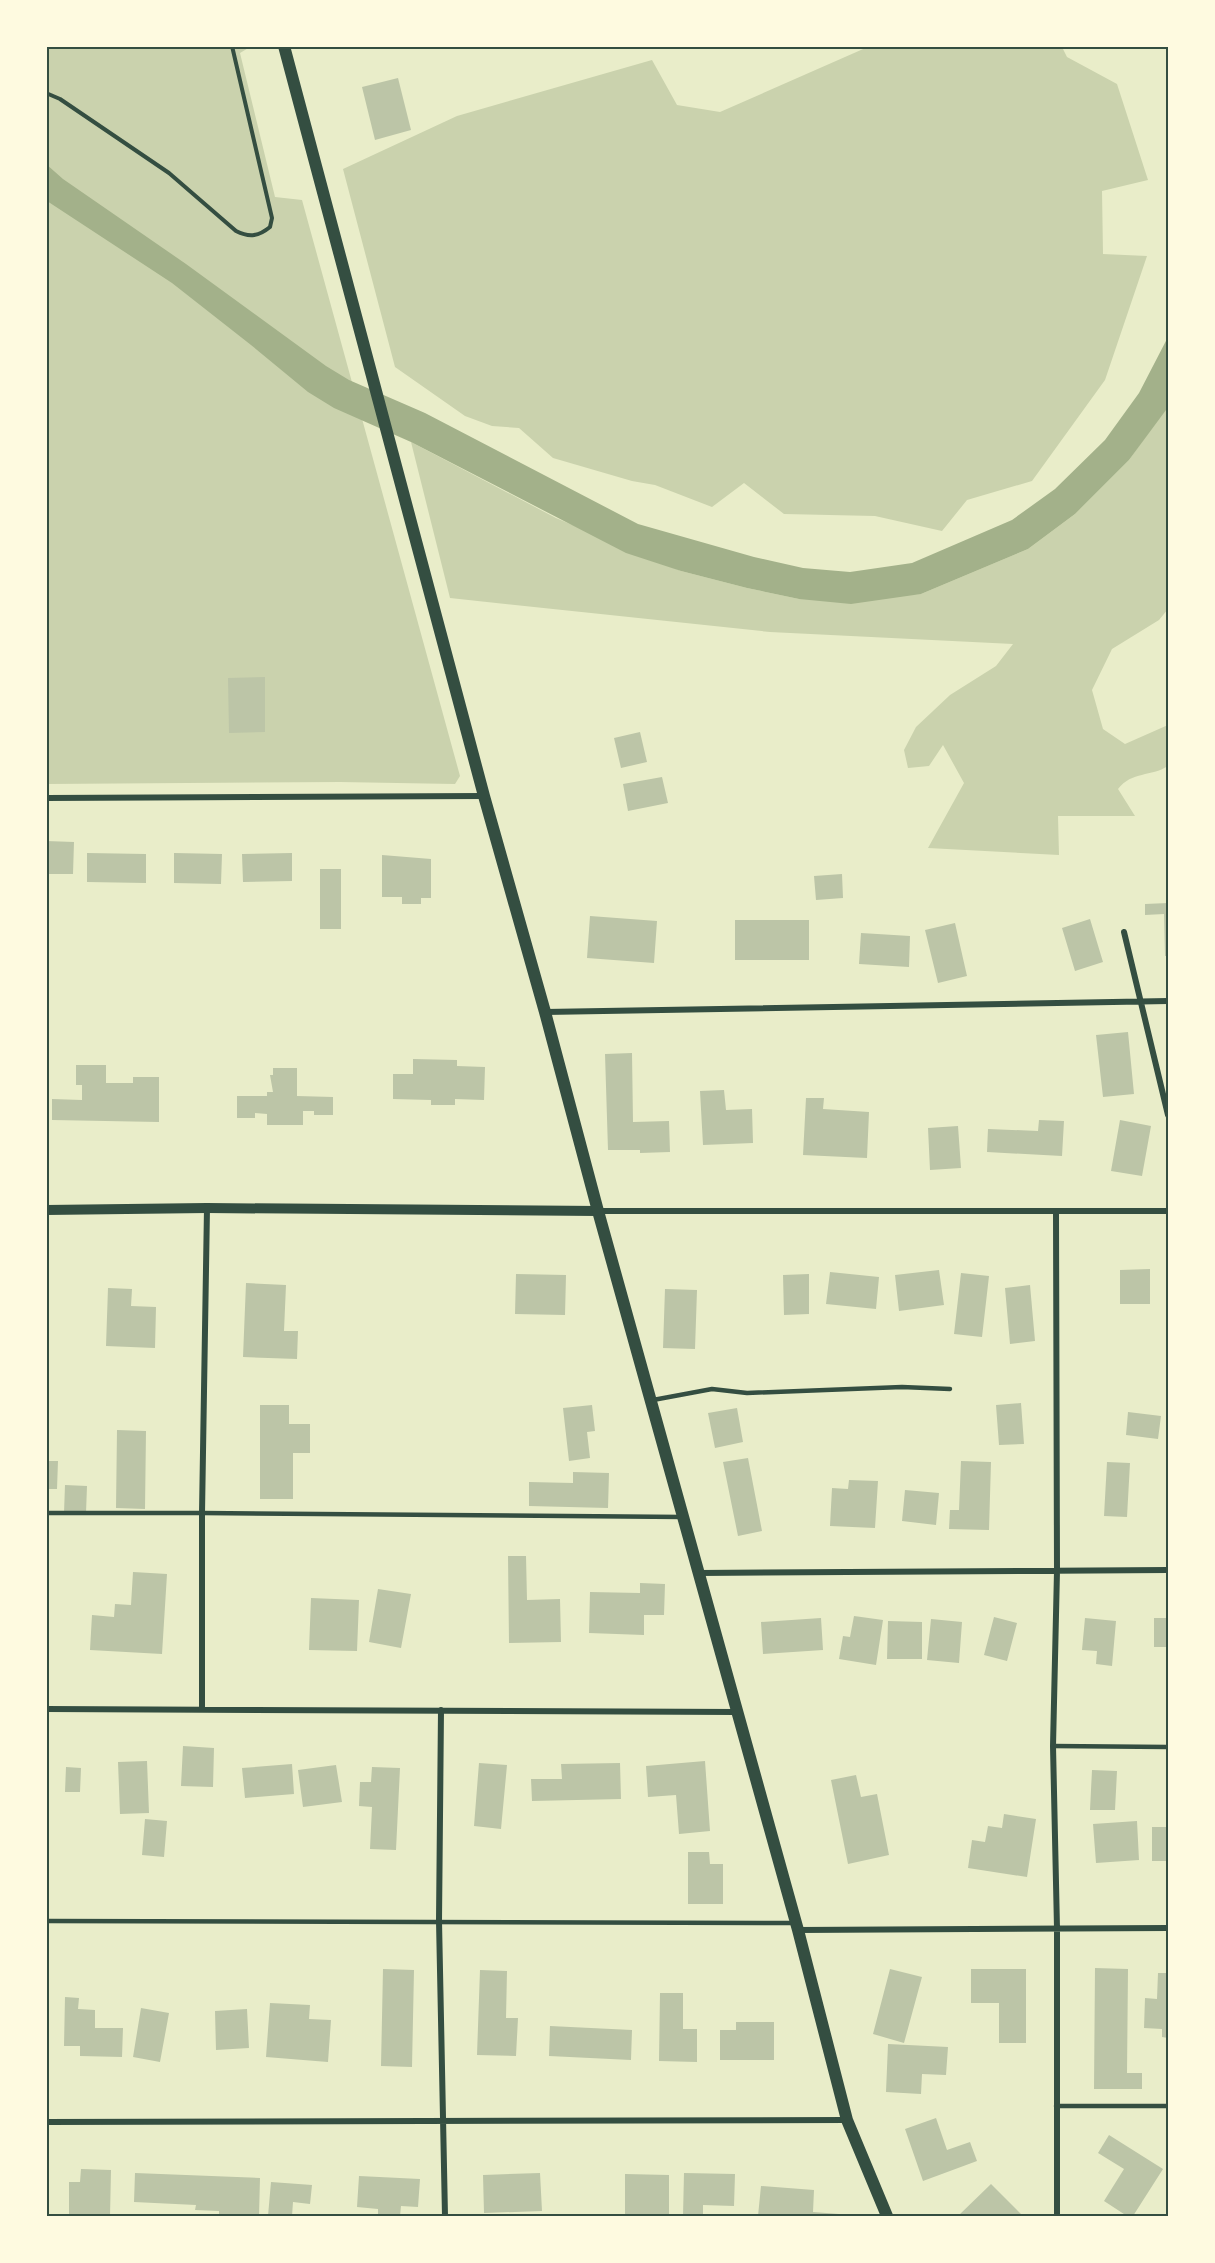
<svg xmlns="http://www.w3.org/2000/svg" width="1215" height="2263" font-family="'Roboto Serif',serif">
<rect width="100%" height="100%" fill="#e9edc9"/>
<!-- green -->
<path fill="#cad2ad" d="M870,46l192,1 5,10 50,27 31,96 -46,11 1,63 44,2 -42,124 -73,101 -65,19 -25,31 -67,-15 -91,-2 -40,-31 -32,24 -57,-22 -23,-4 -79,-23 -34,-30 -27,-2 -27,-10 -70,-49 -52,-198 114,-53 195,-56 25,45 43,7z
M46,47h204l-10,6 35,144 27,3 158,576 -5,8 -115,-2 -293,2z
M1168,405v204l-9,11 -47,29 -20,41 11,39 22,15 43,-19v41c-17,11 -36,5 -50,23l17,27h-77l1,39 -131,-7 36,-65 -21,-38 -14,21 -21,2 -4,-18 12,-23 34,-32 46,-29 17,-22 -243,-12 -320,-34 -39,-156 145,76 125,53 66,17 52,11 122,-5 107,-45 47,-35 54,-54z"/>
<!-- water -->
<path fill="#a3b18a" d="M46,164l17,15 123,85 140,102 23,14 76,33 213,111 116,33 49,11 47,4 62,-9 100,-43 43,-31 50,-49 34,-47 29,-56v68l-2,5 -37,50 -54,54 -47,35 -107,45 -70,10 -52,-5 -52,-11 -66,-17 -55,-18 -215,-111 -77,-34 -26,-16 -57,-47 -79,-62 -125,-82z"/>
<!-- building -->
<path fill="#bcc5a7" d="M398,78l13,52 -36,10 -13,-53z
M265,677v55l-36,1 -1,-55z
M640,732l7,30 -26,6 -7,-30z
M662,777l6,26 -40,8 -5,-27z
M46,841l28,1 -1,32h-27z
M87,853l59,1v29l-59,-1z
M174,853l48,1 -1,30 -47,-1z
M292,853v28l-49,1 -1,-28z
M382,855l49,4v39h-10v6h-19v-7h-20z
M320,869h21v60h-21z
M842,874l1,24 -27,2 -2,-24z
M1168,903v53h-3l-1,-42 -19,1v-11z
M590,916l67,5 -3,42 -67,-5z
M1090,919l13,43 -28,9 -13,-43z
M735,920h74v40h-74z
M955,923l12,53 -29,7 -13,-53z
M861,933l49,3 -1,31 -50,-3z
M1128,1032l6,62 -31,3 -7,-62z
M632,1053l1,69 36,-1 1,31 -30,1v-3h-32l-3,-96z
M413,1059l44,1v6l28,1 -1,33 -29,-1v6h-24v-5l-38,-1v-25h20z
M76,1065h30v18h27v-6h26v45l-107,-2v-21l30,1v-15h-6z
M273,1068h24v28l36,1v18h-19v-4h-11v14h-36v-11l-12,-1v5h-18v-22h30v-4h6l-3,-17h3z
M724,1090l2,20 26,-1 1,34 -50,2 -3,-54z
M806,1098h18l-1,11 46,3 -2,46 -64,-3z
M1039,1120l25,1 -2,35 -75,-4 1,-23 50,2z
M1120,1120l31,6 -9,50 -31,-5z
M958,1126l3,42 -31,2 -2,-42z
M1150,1269v35h-30v-34z
M939,1270l5,35 -45,6 -4,-36z
M830,1272l49,5 -3,32 -50,-5z
M961,1273l28,3 -7,61 -28,-3z
M516,1274l50,1 -1,40 -50,-1z
M809,1274v40l-25,1 -1,-40z
M246,1283l40,2 -2,46h14l-1,28 -54,-2z
M1030,1285l5,56 -25,3 -5,-56z
M108,1288l24,1 -1,17 25,1 -1,41 -49,-2z
M665,1289l32,1 -2,59 -32,-1z
M1021,1403l3,41 -25,1 -3,-40z
M260,1405h29v19h21v29h-17v46h-33z
M592,1405l3,26 -8,1 3,26 -21,3 -6,-53z
M737,1408l6,34 -28,6 -7,-35z
M1128,1412l33,4 -3,23 -32,-4z
M117,1430l29,1 -1,78 -29,-1z
M748,1458l14,73 -24,5 -15,-74z
M46,1461h12l-1,28h-11z
M961,1461l30,1 -2,68 -40,-1 1,-19h9z
M1107,1462l23,1 -3,54 -23,-1z
M573,1472l36,1 -1,35 -79,-2v-24l44,1z
M849,1480l29,1 -3,47 -45,-2 2,-38 16,1z
M65,1485l22,1 -1,27h-22z
M905,1490l34,3 -3,32 -34,-4z
M508,1556h18l1,44 33,-1 1,43 -52,1z
M133,1572l34,2 -5,80 -72,-4 2,-35 22,2 1,-13 16,1z
M640,1583l25,1 -1,31h-20v20l-55,-2 1,-41 50,1z
M378,1589l33,5 -10,54 -32,-6z
M311,1598l48,2 -2,51 -48,-1z
M854,1616l29,4 -7,45 -37,-6 4,-23 7,1z
M994,1617l23,6 -10,38 -23,-6z
M821,1618l2,32 -60,4 -2,-32z
M1085,1618l31,3 -4,45 -16,-2 1,-13 -15,-1z
M1154,1618h14v29h-14z
M931,1619l31,3 -3,41 -32,-3z
M888,1621l34,1v37h-35z
M183,1746l31,2 -1,39 -32,-1z
M147,1761l2,52 -29,1 -2,-52z
M705,1761l5,70 -31,3 -3,-39 -28,2 -2,-31z
M479,1763l28,2 -6,64 -27,-3z
M620,1763l1,36 -89,2 -1,-22h31l-1,-15z
M292,1764l2,30 -49,4 -3,-30z
M336,1765l6,37 -39,5 -5,-37z
M66,1767l15,1 -1,24h-15z
M372,1767l28,1 -4,82 -26,-1 2,-42 -13,-1 1,-24h11z
M1092,1770l25,1 -2,39h-25z
M856,1775l5,22 16,-3 12,61 -41,9 -17,-84z
M1004,1814l32,5 -9,58 -59,-9 4,-28 13,2 3,-16 14,2z
M145,1819l22,2 -3,36 -22,-2z
M1137,1821l2,39 -43,3 -3,-39z
M1152,1827h16v34h-16z
M688,1852h21l1,12h13v40h-35z
M1095,1968l33,1 -1,104h15v16h-48z
M383,1969l31,1 -2,97 -31,-1z
M890,1969l32,8 -18,66 -31,-9z
M971,1969h55v74h-27v-40h-28z
M480,1970l27,1 -1,47h12l-2,38 -39,-1z
M1158,1973h10v65l-6,-1v-8l-18,-1 1,-30 12,1z
M660,1993h23v36h14v33l-38,-1z
M65,1997l14,1 -1,11 17,1v18h28l-1,29 -42,-1v-10h-16z
M270,2003l40,2 -1,14 22,1 -3,42 -62,-5z
M141,2008l28,5 -9,49 -27,-5z
M247,2009l2,39 -33,2 -1,-39z
M736,2022h38v38h-54v-30h16z
M550,2026l82,4 -1,30 -82,-4z
M888,2044l60,3 -2,28 -24,-1 -1,20 -35,-2z
M936,2118l11,32 23,-8 7,19 -54,20 -18,-52z
M1109,2135l54,34 -30,47h-6l-23,-15 20,-32 -26,-16z
M81,2169l30,1 -1,46h-41v-34h11z
M135,2173l125,5 -1,38h-40v-5l-24,-1 1,-5 -62,-3z
M540,2173l2,38 -58,2 -1,-38z
M684,2173l51,1 -1,32 -31,-1v11h-20z
M625,2174l44,1v41h-44z
M359,2176l61,3 -2,28 -17,-1 -1,10h-22v-7l-21,-2z
M271,2182l41,3 -2,19 -17,-2 -1,14h-24z
M991,2184l32,32h-65z
M761,2186l53,4 -1,22 26,2v2h-81z"/>
<g fill="none" stroke-linecap="round" stroke-linejoin="round">
<!-- path -->
<path stroke="#344e41" stroke-width="4" d="M46,93l14,6 109,74 67,58c14,7 23,5 34,-4l2,-9 -40,-172"/>
<!-- service -->
<path stroke="#344e41" stroke-width="4.5" d="M653,1400l59,-11 35,4 155,-6 48,2
M46,1513h156l481,4
M1053,1746l115,1
M46,1921l748,2
M1056,2106h112"/>
<!-- minor -->
<path stroke="#344e41" stroke-width="6" d="M46,798l438,-2
M1124,932l44,183
M545,1012l623,-11
M598,1211h570
M1056,1213l1,358 -4,175 4,182v288
M699,1573l469,-3
M46,1709l691,3
M202,1709v-196l5,-305
M441,1710l-2,211 6,295
M798,1930l370,-2
M46,2122l801,-2"/>
<!-- tertiary -->
<path stroke="#344e41" stroke-width="10" d="M46,1210l161,-2 391,3"/>
<!-- secondary -->
<path stroke="#344e41" stroke-width="12" d="M284,46l200,750 61,216 53,199 200,719 49,190 40,96"/>
</g>
<!-- border -->
<rect width="1215" height="2263" fill="none" stroke="#fefae0" stroke-width="96"/>
<rect x="48" y="48" width="1119" height="2167" fill="none" stroke="#344e41" stroke-width="2"/>
</svg>
